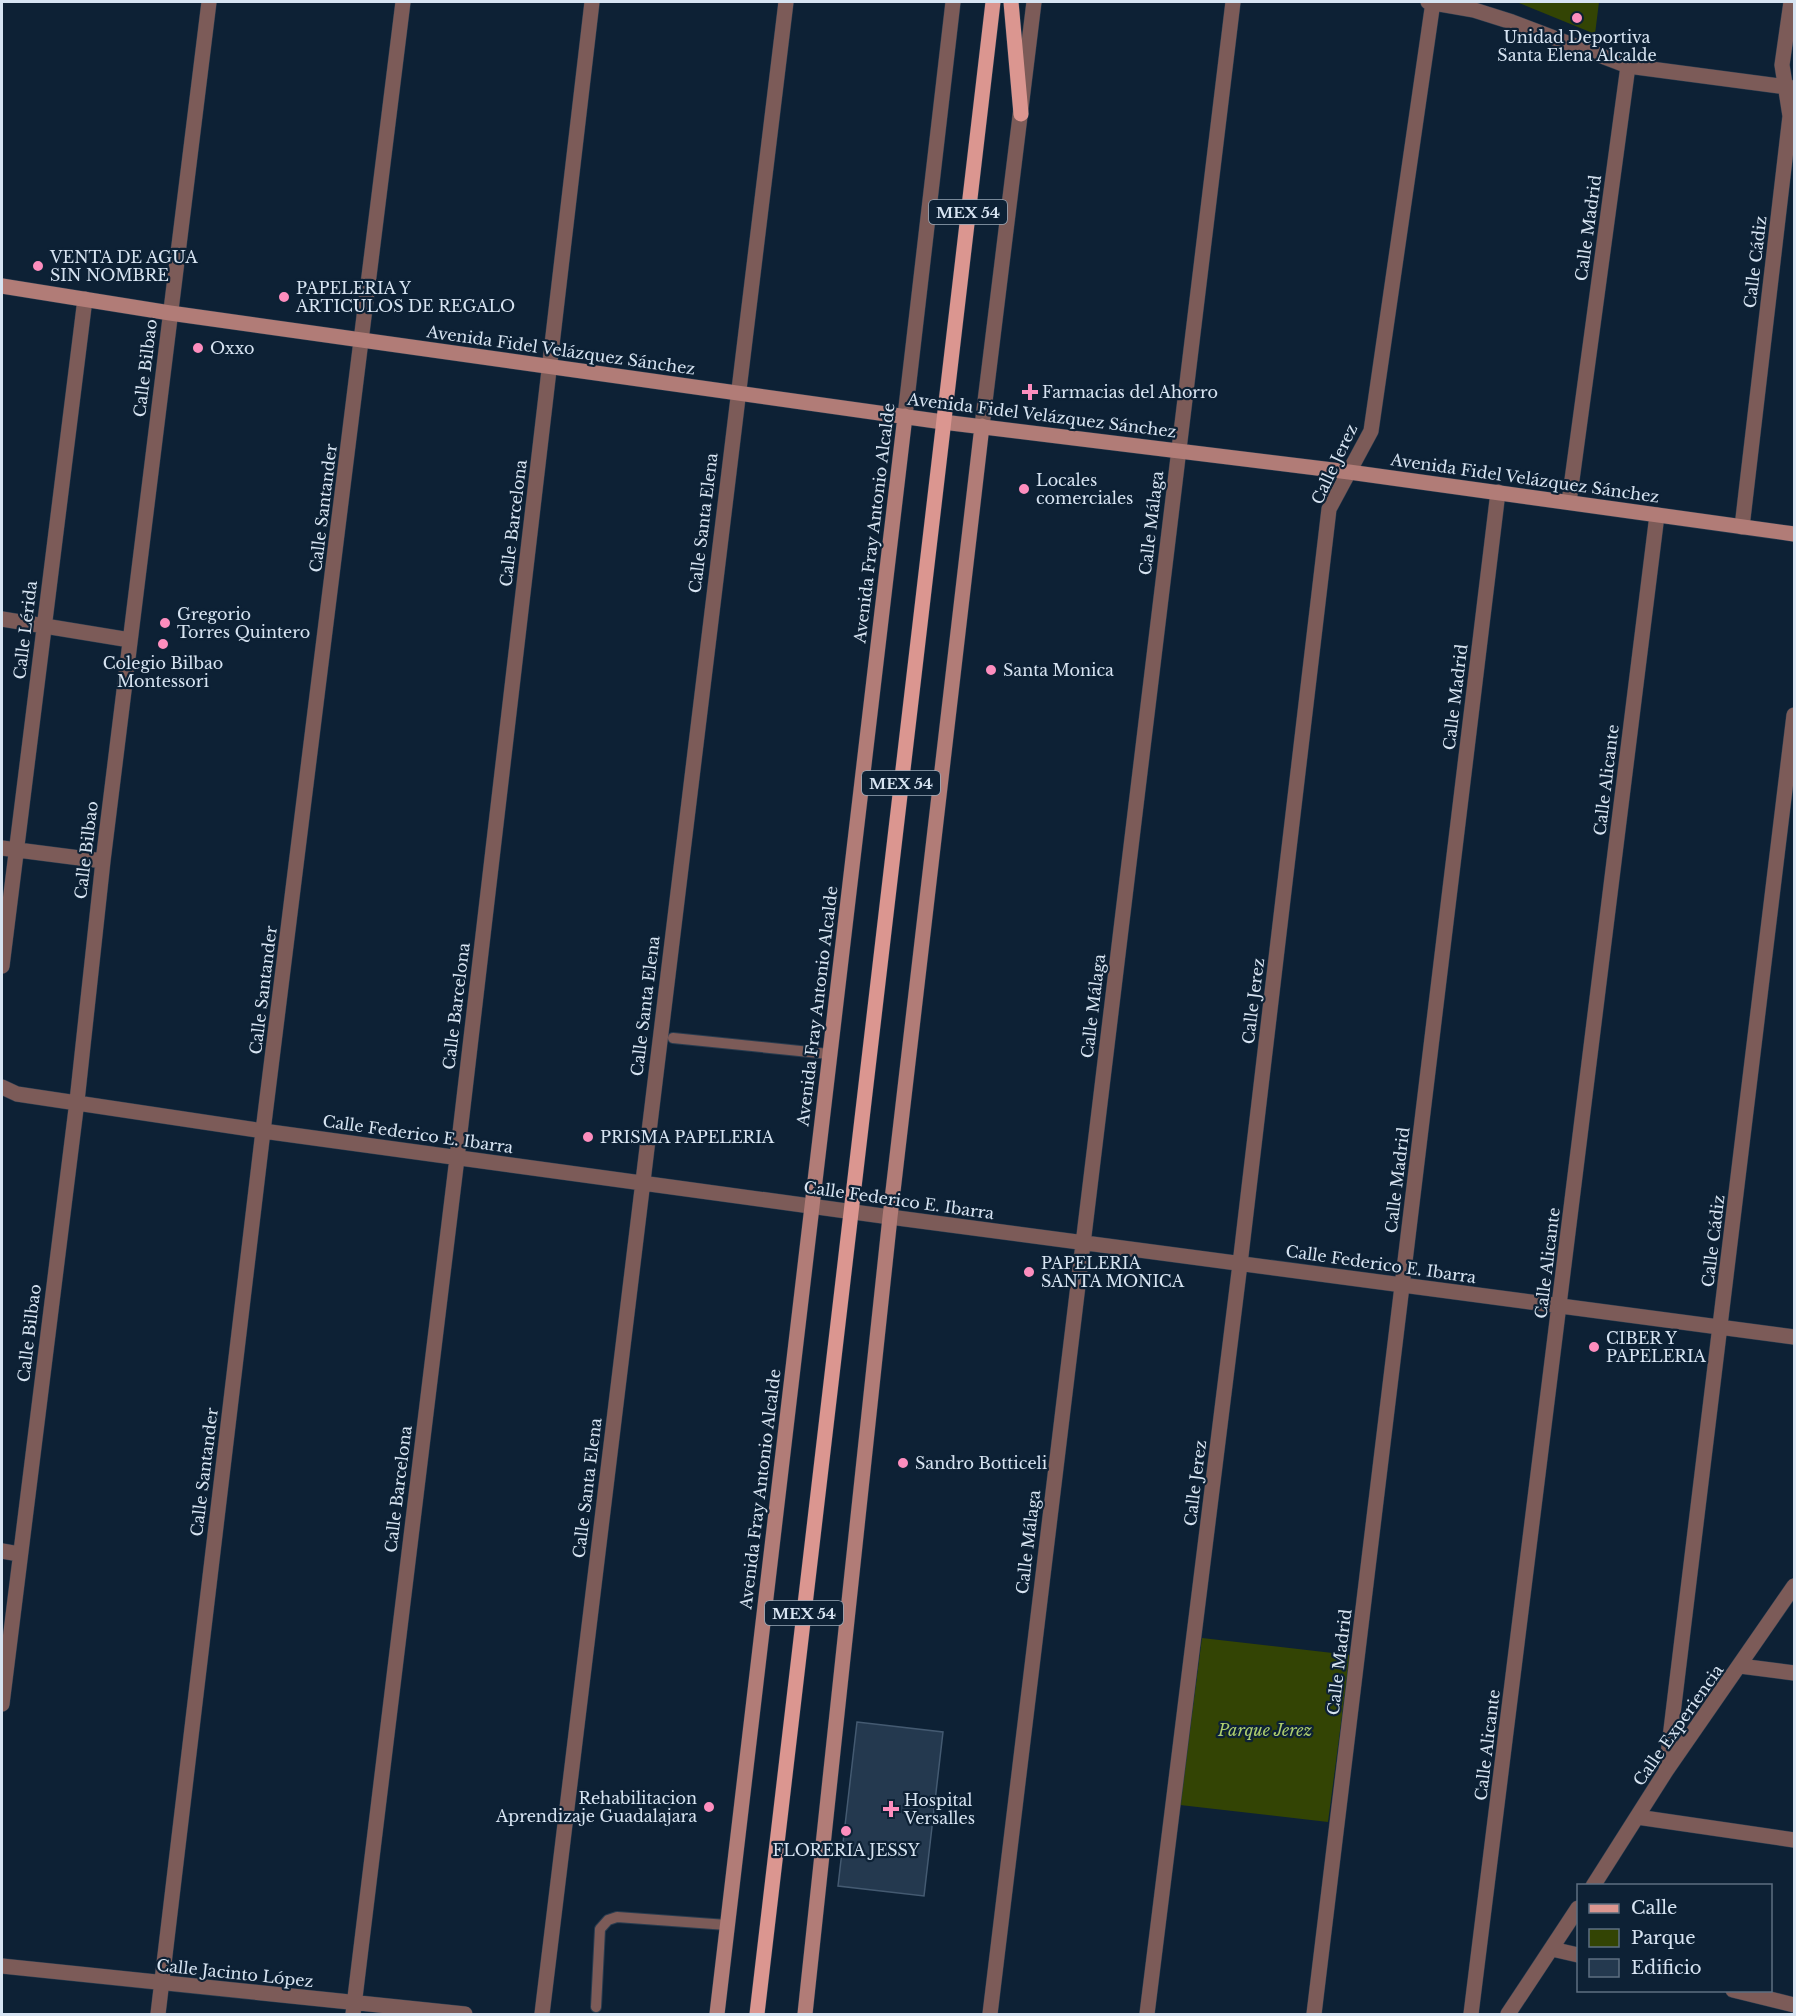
<svg xmlns="http://www.w3.org/2000/svg" width="1796" height="2016" font-family="'Libre Baskerville',serif">
<rect width="100%" height="100%" fill="#0d2135"/>
<!-- green -->
<path fill="#334404" d="M1512,2h87l-4,32 -76,-31z
M1202,1638l148,17 -22,167 -148,-17z"/>
<!-- building -->
<path fill="#24394f" stroke="#445a71" stroke-width="1.5" d="M857,1722l86,10 -19,164 -86,-10z"/>
<g fill="none" stroke-linecap="round" stroke-linejoin="round">
<!-- lane casing -->
<g stroke="#293c4f" stroke-width="12">
<path id="lane" d="M673,1038l156,16
M596,2007l4,-78 8,-9 9,-3 110,8"/>
</g>
<!-- street casing -->
<g stroke="#293c4f" stroke-width="16">
<path id="street" d="M1428,2l46,8 38,12 116,44 166,22
M905,416l48,-414
M982,426l52,-424
M1569,502l59,-436
M1742,527l48,-411 -8,-51 9,-63
M2,619l128,21
M2,848l101,13
M2,966l83,-667
M2,1087l15,7 246,37 627,86 904,120
M2,1551l17,3
M1740,1666l54,7
M2,1704l75,-603 26,-240 106,-859
M1666,1771l128,-1056
M1637,1817l157,23
M1593,1886l73,-115 128,-185
M1552,1949l26,6
M2,1966l463,48
M1733,1990l61,15
M158,2014l105,-883 140,-1129
M353,2014l104,-856 135,-1156
M542,2014l244,-2012
M990,2014l243,-2012
M1147,2014l93,-750 89,-755 42,-78 62,-429
M1314,2014l184,-1522
M1471,2014l186,-1499
M1508,2014l70,-106"/>
</g>
<!-- secondary casing -->
<g stroke="#293c4f" stroke-width="16">
<path id="secondary" d="M2,286l168,27 773,109 406,50 445,62
M717,2014l188,-1598
M805,2014l85,-797 92,-791"/>
</g>
<!-- primary casing -->
<g stroke="#293c4f" stroke-width="16">
<path id="primary" d="M1011,2l10,112
M757,2014l236,-2012"/>
</g>
<!-- lane -->
<use href="#lane" stroke="#7c5b58" stroke-width="10"/>
<!-- street -->
<use href="#street" stroke="#7c5b58" stroke-width="15"/>
<!-- secondary -->
<use href="#secondary" stroke="#b17c77" stroke-width="15"/>
<!-- primary -->
<use href="#primary" stroke="#db9690" stroke-width="15"/>
</g>
<!-- markers -->
<g fill="#fd8ebe" stroke="#0d2135" stroke-width="2">
<circle cx="1577" cy="18" r="6"/>
<circle cx="38" cy="266" r="6"/>
<circle cx="284" cy="297" r="6"/>
<circle cx="198" cy="348" r="6"/>
<path d="M1027 383h6v6h6v6h-6v6h-6v-6h-6v-6h6z"/>
<circle cx="1024" cy="489" r="6"/>
<circle cx="165" cy="623" r="6"/>
<circle cx="163" cy="644" r="6"/>
<circle cx="991" cy="670" r="6"/>
<circle cx="588" cy="1137" r="6"/>
<circle cx="1029" cy="1272" r="6"/>
<circle cx="1594" cy="1347" r="6"/>
<circle cx="903" cy="1463" r="6"/>
<circle cx="709" cy="1807" r="6"/>
<path d="M888 1800h6v6h6v6h-6v6h-6v-6h-6v-6h6z"/>
<circle cx="846" cy="1831" r="6"/>
</g>
<g text-anchor="middle" dominant-baseline="central" stroke-width="4.5" stroke-linejoin="round" paint-order="stroke">
<!-- shield labels -->
<g fill="#0d2135" stroke="#9aaab9" stroke-width="1.5">
<rect x="929" y="200" width="78" height="24" rx="4.5"/>
<rect x="862" y="771" width="78" height="24" rx="4.5"/>
<rect x="765" y="1601" width="78" height="24" rx="4.5"/>
</g>
<g font-size="15" font-weight="bold" fill="#d7e4f2">
<text x="968" y="212">MEX 54</text>
<text x="901" y="783">MEX 54</text>
<text x="804" y="1613">MEX 54</text>
</g>
<!-- poi labels -->
<g font-size="16" fill="#d7e4f2" stroke="#0d2135" text-anchor="start">
<text x="1577" y="37" text-anchor="middle">Unidad Deportiva<tspan x="1577" dy="18">Santa Elena Alcalde</tspan></text>
<text x="50" y="257">VENTA DE AGUA<tspan x="50" dy="18">SIN NOMBRE</tspan></text>
<text x="296" y="288">PAPELERIA Y<tspan x="296" dy="18">ARTICULOS DE REGALO</tspan></text>
<text x="210" y="348">Oxxo</text>
<text x="1042" y="392">Farmacias del Ahorro</text>
<text x="1036" y="480">Locales<tspan x="1036" dy="18">comerciales</tspan></text>
<text x="177" y="614">Gregorio<tspan x="177" dy="18">Torres Quintero</tspan></text>
<text x="163" y="663" text-anchor="middle">Colegio Bilbao<tspan x="163" dy="18">Montessori</tspan></text>
<text x="1003" y="670">Santa Monica</text>
<text x="600" y="1137">PRISMA PAPELERIA</text>
<text x="1041" y="1263">PAPELERIA<tspan x="1041" dy="18">SANTA MONICA</tspan></text>
<text x="1606" y="1338">CIBER Y<tspan x="1606" dy="18">PAPELERIA</tspan></text>
<text x="915" y="1463">Sandro Botticeli</text>
<text x="697" y="1798" text-anchor="end">Rehabilitacion<tspan x="697" dy="18">Aprendizaje Guadalajara</tspan></text>
<text x="904" y="1800">Hospital<tspan x="904" dy="18">Versalles</tspan></text>
<text x="846" y="1850" text-anchor="middle">FLORERIA JESSY</text>
</g>
<!-- street labels -->
<g font-size="16" fill="#d7e4f2" stroke="#0d2135">
<text transform="translate(1588 228) rotate(-82)">Calle Madrid</text>
<text transform="translate(1755 262) rotate(-83)">Calle Cádiz</text>
<text transform="translate(561 350) rotate(8)">Avenida Fidel Velázquez Sánchez</text>
<text transform="translate(145 368) rotate(-83)">Calle Bilbao</text>
<text transform="translate(1042 415) rotate(7)">Avenida Fidel Velázquez Sánchez</text>
<text transform="translate(1334 464) rotate(-65)">Calle Jerez</text>
<text transform="translate(1525 478) rotate(8)">Avenida Fidel Velázquez Sánchez</text>
<text transform="translate(323 508) rotate(-83)">Calle Santander</text>
<text transform="translate(513 523) rotate(-83)">Calle Barcelona</text>
<text transform="translate(703 523) rotate(-83)">Calle Santa Elena</text>
<text transform="translate(874 523) rotate(-83)">Avenida Fray Antonio Alcalde</text>
<text transform="translate(1151 523) rotate(-83)">Calle Málaga</text>
<text transform="translate(25 630) rotate(-83)">Calle Lérida</text>
<text transform="translate(1455 697) rotate(-83)">Calle Madrid</text>
<text transform="translate(1606 780) rotate(-83)">Calle Alicante</text>
<text transform="translate(86 850) rotate(-83)">Calle Bilbao</text>
<text transform="translate(263 990) rotate(-83)">Calle Santander</text>
<text transform="translate(1253 1001) rotate(-83)">Calle Jerez</text>
<text transform="translate(456 1006) rotate(-83)">Calle Barcelona</text>
<text transform="translate(645 1006) rotate(-83)">Calle Santa Elena</text>
<text transform="translate(817 1006) rotate(-83)">Avenida Fray Antonio Alcalde</text>
<text transform="translate(1093 1006) rotate(-83)">Calle Málaga</text>
<text transform="translate(418 1134) rotate(8)">Calle Federico E. Ibarra</text>
<text transform="translate(1397 1180) rotate(-83)">Calle Madrid</text>
<text transform="translate(899 1200) rotate(8)">Calle Federico E. Ibarra</text>
<text transform="translate(1713 1241) rotate(-83)">Calle Cádiz</text>
<text transform="translate(1547 1263) rotate(-83)">Calle Alicante</text>
<text transform="translate(1381 1264) rotate(8)">Calle Federico E. Ibarra</text>
<text transform="translate(29 1333) rotate(-83)">Calle Bilbao</text>
<text transform="translate(204 1472) rotate(-83)">Calle Santander</text>
<text transform="translate(1195 1483) rotate(-83)">Calle Jerez</text>
<text transform="translate(587 1488) rotate(-83)">Calle Santa Elena</text>
<text transform="translate(398 1489) rotate(-83)">Calle Barcelona</text>
<text transform="translate(760 1489) rotate(-83)">Avenida Fray Antonio Alcalde</text>
<text transform="translate(1028 1542) rotate(-83)">Calle Málaga</text>
<text transform="translate(1339 1662) rotate(-83)">Calle Madrid</text>
<text transform="translate(1678 1725) rotate(-55)">Calle Experiencia</text>
<text transform="translate(1487 1745) rotate(-83)">Calle Alicante</text>
<text transform="translate(235 1973) rotate(6)">Calle Jacinto López</text>
</g>
<!-- park labels -->
<g font-size="16" font-style="italic" fill="#aece6e" stroke="#0d2135">
<text x="1265" y="1730">Parque Jerez</text>
</g>
</g>
<!-- border -->
<rect width="1796" height="2016" fill="none" stroke="#d7e4f2" stroke-width="6"/>
<!-- legend -->
<rect x="1577" y="1884" width="195" height="108" fill="#0d2135" stroke="#5e6f81" stroke-width="1.5"/>
<rect x="1589" y="1904" width="30" height="9" fill="#db9690" stroke="#5e6f81" stroke-width="1.5"/>
<text x="1631" y="1914" font-size="18" fill="#d7e4f2">Calle</text>
<rect x="1589" y="1929" width="30" height="18" fill="#334404" stroke="#5e6f81" stroke-width="1.5"/>
<text x="1631" y="1944" font-size="18" fill="#d7e4f2">Parque</text>
<rect x="1589" y="1959" width="30" height="18" fill="#24394f" stroke="#5e6f81" stroke-width="1.5"/>
<text x="1631" y="1974" font-size="18" fill="#d7e4f2">Edificio</text>
</svg>
